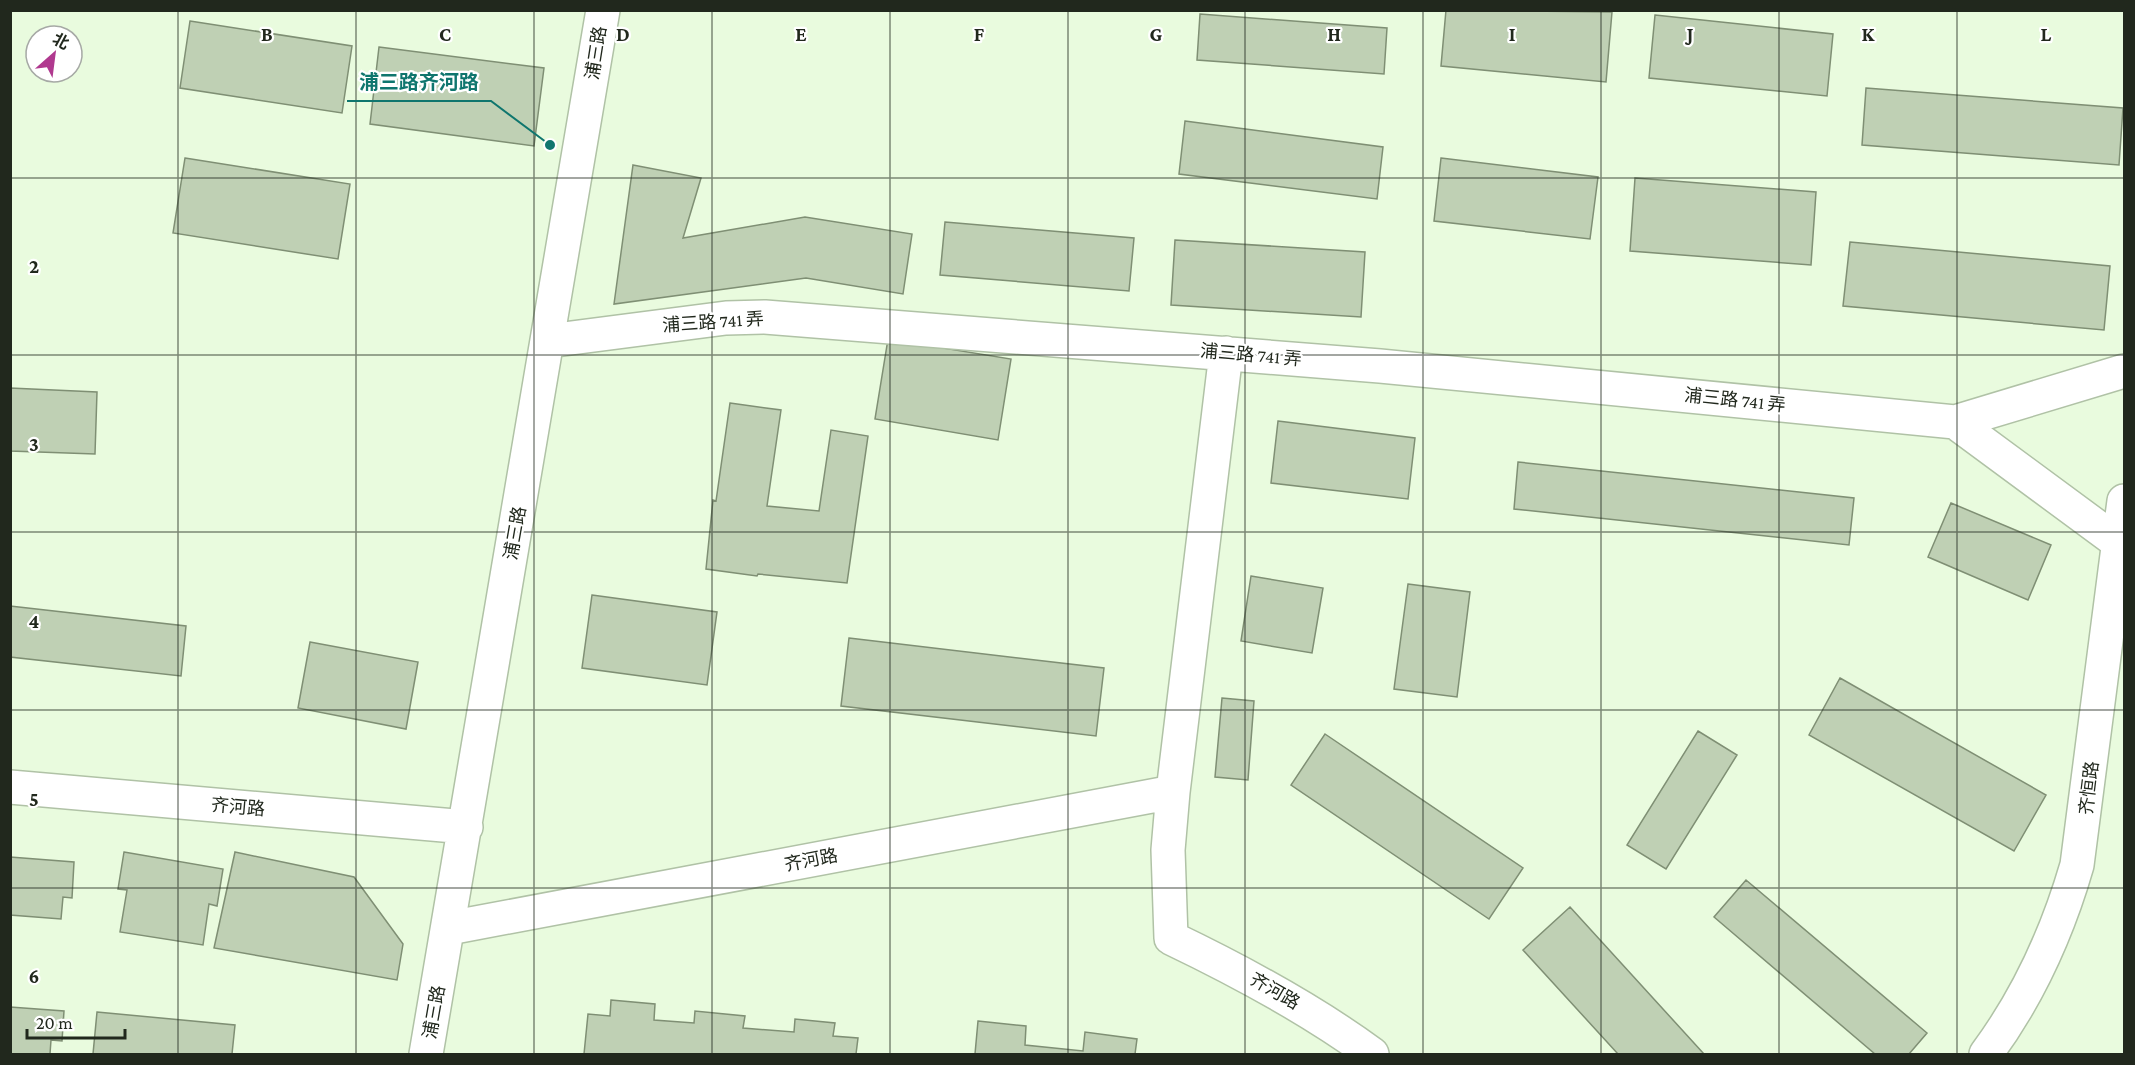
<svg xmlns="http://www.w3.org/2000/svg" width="2135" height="1065" font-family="'Crimson Pro','Noto Sans SC',serif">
<rect width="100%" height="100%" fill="#e9fbde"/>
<!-- building -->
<path fill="#bfd0b4" stroke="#7f8f74" stroke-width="1.5" d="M1446,10l166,2 -6,70 -165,-16z
M1200,14l187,14 -3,46 -187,-14z
M1655,15l178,19 -6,62 -178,-18z
M190,21l162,25 -10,67 -162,-25z
M379,47l165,21 -10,78 -164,-22z
M1866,88l257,20 -4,57 -257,-20z
M1185,121l198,26 -6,52 -198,-25z
M185,158l165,26 -12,75 -165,-26z
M1441,158l157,19 -8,62 -156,-18z
M633,165l68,13 -18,60 122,-21 107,17 -9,60 -97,-16 -192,26z
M1635,178l181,14 -5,73 -181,-14z
M945,222l189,16 -5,53 -189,-16z
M1175,240l190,12 -4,65 -190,-12z
M1850,242l260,24 -6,64 -261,-24z
M888,339l123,20 -13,81 -123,-21z
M10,388l87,4 -2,62 -85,-3z
M730,403l51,7 -14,96 52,5 12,-81 37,6 -21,147 -89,-9 -1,2 -51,-7 7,-69 3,1z
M1278,421l137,17 -7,61 -137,-16z
M1518,462l336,36 -5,47 -335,-36z
M1951,503l100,42 -23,55 -100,-43z
M1251,576l72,12 -11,65 -71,-12z
M1408,584l62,8 -13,105 -63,-8z
M592,595l125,17 -10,73 -125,-17z
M10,606l176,20 -5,50 -171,-19z
M849,638l255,30 -8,68 -255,-30z
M310,642l108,20 -12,67 -108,-21z
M1840,678l206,117 -32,56 -205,-116z
M1222,698l32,3 -6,79 -33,-3z
M1698,731l39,24 -71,114 -39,-24z
M1325,734l198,134 -34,51 -198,-134z
M124,852l99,17 -6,37 -8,-2 -6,41 -83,-13 7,-42 -9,-1z
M235,852l119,25 49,67 -6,36 -183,-32z
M10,857l64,5 -2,36 -9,-1 -2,22 -51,-4z
M1746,880l181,153 -18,21h-34l-161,-137z
M1570,907l134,147h-86l-95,-104z
M611,1000l44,4 -1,16 40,3 1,-12 50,5 -2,12 51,4 1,-13 40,4 -2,13 25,2 -2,16h-272l4,-40 22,2z
M10,1007l54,4 -2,30 -11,-1 -1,14h-40z
M97,1012l138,13 -3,29h-139z
M978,1021l48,5 -1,19 58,6 2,-19 52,7 -2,15h-160z"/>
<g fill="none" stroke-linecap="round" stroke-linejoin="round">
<!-- minor casing -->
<g stroke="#b0c2a6" stroke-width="36">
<path id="minor" d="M548,341l178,-23 39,-1 615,49 575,56 169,-51
M1226,353l-53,439 -5,58 3,88c71,34 138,70 201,116
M1955,422l164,121
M10,787l456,40
M449,928l724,-136
M426,1054l177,-1044
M1986,1054c43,-58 71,-120 91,-189l47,-364"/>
</g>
<!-- minor -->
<use href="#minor" stroke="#fff" stroke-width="33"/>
</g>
<!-- grid -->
<path fill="none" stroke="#21281d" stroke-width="1.5" stroke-opacity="0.55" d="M178,10v1044M356,10v1044M534,10v1044M712,10v1044M890,10v1044M1068,10v1044M1245,10v1044M1423,10v1044M1601,10v1044M1779,10v1044M1957,10v1044M10,178h2114M10,355h2114M10,532h2114M10,710h2114M10,888h2114"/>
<g text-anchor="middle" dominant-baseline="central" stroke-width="4.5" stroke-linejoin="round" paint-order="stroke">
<!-- street labels -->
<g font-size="18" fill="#21281d" stroke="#fff">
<text transform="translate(596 53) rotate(-81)">浦三路</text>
<text transform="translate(713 322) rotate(-4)">浦三路 741 弄</text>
<text transform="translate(1251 355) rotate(5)">浦三路 741 弄</text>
<text transform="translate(1735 400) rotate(6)">浦三路 741 弄</text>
<text transform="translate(515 533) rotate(-80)">浦三路</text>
<text transform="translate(2089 788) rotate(-83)">齐恒路</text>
<text transform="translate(238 807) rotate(5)">齐河路</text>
<text transform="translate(811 860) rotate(-11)">齐河路</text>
<text transform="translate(1275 991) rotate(30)">齐河路</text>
<text transform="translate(434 1012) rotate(-80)">浦三路</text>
</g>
</g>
<g font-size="20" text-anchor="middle" font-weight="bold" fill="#21281d" stroke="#fff" stroke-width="4.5" stroke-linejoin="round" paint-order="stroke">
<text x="267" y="41">B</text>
<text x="445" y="41">C</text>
<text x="623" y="41">D</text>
<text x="801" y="41">E</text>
<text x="979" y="41">F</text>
<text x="1156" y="41">G</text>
<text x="1334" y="41">H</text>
<text x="1512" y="41">I</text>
<text x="1690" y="41">J</text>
<text x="1868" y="41">K</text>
<text x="2046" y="41">L</text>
<text x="34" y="273">2</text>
<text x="34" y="451">3</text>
<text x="34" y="628">4</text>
<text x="34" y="806">5</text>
<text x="34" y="983">6</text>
</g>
<!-- callouts -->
<path fill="none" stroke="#0f766e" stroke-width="2" d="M550 145L491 101H347"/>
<circle fill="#0f766e" stroke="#fff" stroke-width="2" cx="550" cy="145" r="6"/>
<g font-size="20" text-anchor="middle" font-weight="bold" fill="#0f766e" stroke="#fff" stroke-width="4.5" stroke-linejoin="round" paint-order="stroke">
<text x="419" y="89">浦三路齐河路</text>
</g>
<!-- border -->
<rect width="2135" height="1065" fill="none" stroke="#21281d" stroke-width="24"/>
<!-- north arrow -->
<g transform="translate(54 54) rotate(28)"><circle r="28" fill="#ffffff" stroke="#a6a9a5" stroke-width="1.5"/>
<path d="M0-4.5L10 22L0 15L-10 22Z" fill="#b0398f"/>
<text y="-9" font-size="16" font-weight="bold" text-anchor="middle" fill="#21281d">北</text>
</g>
<!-- scale -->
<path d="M27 1029v9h98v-9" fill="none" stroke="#21281d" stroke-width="3"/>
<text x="36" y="1029" font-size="18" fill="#21281d" stroke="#ffffff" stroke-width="4.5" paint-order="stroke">20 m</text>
</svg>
